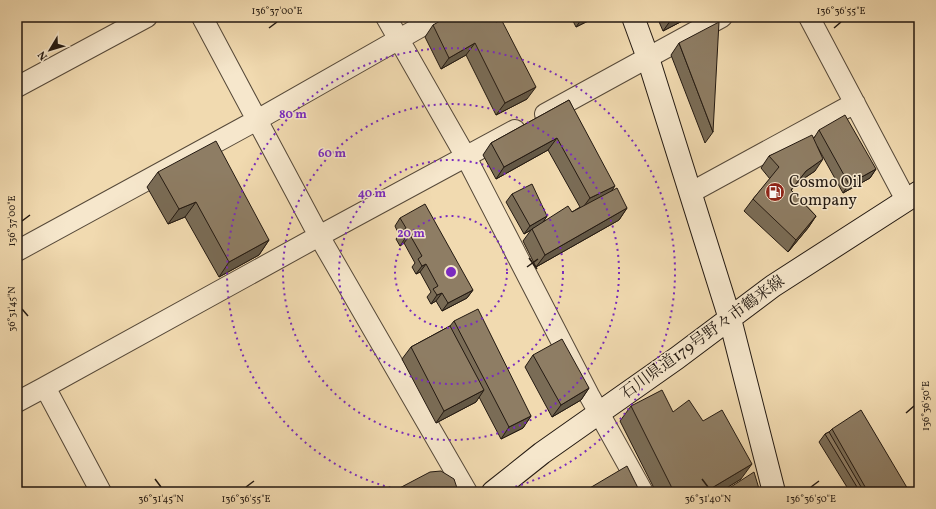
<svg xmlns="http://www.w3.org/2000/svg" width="936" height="509" font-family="Vollkorn,'Noto Serif JP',serif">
<rect width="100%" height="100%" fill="#f1dab0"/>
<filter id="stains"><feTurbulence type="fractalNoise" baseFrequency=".005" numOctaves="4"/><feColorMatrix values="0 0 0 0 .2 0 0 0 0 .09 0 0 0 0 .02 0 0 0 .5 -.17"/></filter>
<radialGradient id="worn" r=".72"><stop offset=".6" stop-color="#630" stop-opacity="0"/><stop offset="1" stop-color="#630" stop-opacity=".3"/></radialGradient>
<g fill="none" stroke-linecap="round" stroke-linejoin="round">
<!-- street casing -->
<g stroke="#564939" stroke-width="22">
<path id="street" d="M202,17l55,103 181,-103
M386,17l80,140 123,238 54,97
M809,17l97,183
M17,87l130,-70
M545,114l177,-97
M690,193l165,-90
M17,251l240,-131 62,116 148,256
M17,402l28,-15
M101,492l-56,-105 274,-151 196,-106"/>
</g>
<!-- secondary casing -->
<g stroke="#231911" stroke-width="24">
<path id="secondary" d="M633,17l15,41 82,261 44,173
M493,492l49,-39 135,-95 96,-72 146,-94"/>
</g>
<!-- street -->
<use href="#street" stroke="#f6e7cc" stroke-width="20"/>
<!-- secondary -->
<use href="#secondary" stroke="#f6e7cc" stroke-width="22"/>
</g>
<!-- wall -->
<path fill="#7a6c56" stroke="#231911" d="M494,17l33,82 -31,16 -30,-60 -25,14 -16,-32 8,-12z
M571,17h25l-20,10z
M657,17h33l-27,14z
M679,43l34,89 -8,11 -34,-88z
M919,81v11l-3,-6z
M569,100l43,91 15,17 -8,12 -83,47 -13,-26 8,-11 -7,4 -18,-32 6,-8 35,22 -4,6 29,-10 8,-5 -32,-57 -52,29 -13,-24 8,-12z
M819,130l57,39 -6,9 -27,15 -26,-47 -2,25 -18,12 -6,7 25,26 -8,12 -20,24 -44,-41 9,-12 17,-20 -9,-11 8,-12 45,-18z
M158,172l111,68 -10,15 -40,22 -34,-60 -17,7 -21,-37z
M400,218l73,72 -6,8 -25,13 -6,-10 -5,3 -4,-7 4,-5 -11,-20 -4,2 -4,-7 3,-4 -11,-20 -4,3 -4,-7 3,-4 -4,-9z
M919,245v6l-2,-3z
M454,321l77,95 -8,12 -22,11 -22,-42 -3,5 -40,21 -34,-64 9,-12 39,-21z
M533,355l56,33 -8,12 -29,17 -27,-50z
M631,406l42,6 68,67 -21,13h-64l-36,-71z
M832,429l77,62 -1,1h-58l-31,-50 6,-8 4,-2z"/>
<!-- shaded-wall -->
<path fill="#635846" stroke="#231911" d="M583,17h13l-20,10z
M673,17h17l-27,14z
M475,43l-9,12 -25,14 8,-11z
M536,87l-9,12 -31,16 9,-12z
M557,138l-9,12 -52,29 8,-12z
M823,159l-8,12 -18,12 -15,19 9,-12 15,-19z
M876,169l-6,9 -27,15 6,-9z
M615,186l-8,12 -26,12 9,-12z
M196,202l-11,15 -17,7 11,-15z
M627,208l-8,12 -83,47 9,-12z
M547,216l-5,8 -10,5 -1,1 -7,4 6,-8z
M816,216l-8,12 -20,24 8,-12z
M410,235l-6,8 -4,3 6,-9z
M269,240l-10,15 -40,22 10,-15z
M426,264l-6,8 -4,2 6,-8z
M473,290l-6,8 -25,13 6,-8z
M442,293l-6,8 -5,3 6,-9z
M589,388l-8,12 -29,17 9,-12z
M484,390l-8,12 -40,21 8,-12z
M531,416l-8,12 -22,11 8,-12z
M752,464l-11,15 -21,13h-15z"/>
<!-- building -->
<path fill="#8e7d64" stroke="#231911" d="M447,17h47l2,5 5,-3 35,68 -31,16 -30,-60 -26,15 -16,-33z
M719,22l-6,110 -34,-89z
M569,100l46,86 -25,12 -33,-60 -53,29 -13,-24z
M845,115l31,54 -27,15 -30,-54z
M812,135l11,24 -17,12 -15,19 25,26 -20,24 -43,-41 26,-32 -10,-11z
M216,141l53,99 -40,22 -33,-60 -17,7 -21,-37z
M532,184l15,32 -17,10 -18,-32z
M617,188l10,20 -82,47 -13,-26 36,-23 4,6z
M425,204l48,86 -25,13 -6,-10 -5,2 -4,-6 5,-3 -12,-22 -4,2 -4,-7 4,-3 -12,-21 -4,2 -4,-6 4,-3 -6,-10z
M478,309l53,107 -22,11 -55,-106z
M450,326l34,64 -40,21 -33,-64z
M562,339l27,49 -28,17 -28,-50z
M662,390l11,22 16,-12 14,21 19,-11 30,54 -47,28h-31l-43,-86z
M861,410l48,81 -2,1h-39l-36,-63z
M829,432l35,60h-4l-35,-58z
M627,466l13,26h-57z
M441,471l13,8 3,9 -1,4h-64l38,-20z
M754,472l6,20h-37z
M17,478l8,14h-8z"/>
<!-- ticks -->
<path fill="none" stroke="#231911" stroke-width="1.5" d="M269,28l8,-6M834,28l7,-6M22,221l8,-6M529,258l8,11M527,267l11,-8M22,309l6,7M906,413l8,-7M155,479l6,8M702,479l6,8M246,487l8,-6M811,487l8,-6"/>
<!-- distance rings -->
<g fill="none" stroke="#7b2cbf" stroke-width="2" stroke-dasharray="2 4">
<circle cx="451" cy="272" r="56"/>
<circle cx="451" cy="272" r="112"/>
<circle cx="451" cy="272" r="168"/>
<path d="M408 492A224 224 0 1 1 494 492"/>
</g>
<!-- icons -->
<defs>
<g id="fuel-disc" transform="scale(1)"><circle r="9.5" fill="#8f2418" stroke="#f6e7cc"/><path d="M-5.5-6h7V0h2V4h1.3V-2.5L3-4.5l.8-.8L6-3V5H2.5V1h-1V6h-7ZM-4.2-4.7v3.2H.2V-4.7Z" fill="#fff"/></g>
</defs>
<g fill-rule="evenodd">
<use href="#fuel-disc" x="775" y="192"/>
</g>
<g text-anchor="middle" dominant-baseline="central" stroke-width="3" stroke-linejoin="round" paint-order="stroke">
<!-- poi labels -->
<g font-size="16" fill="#231911" stroke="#f6e7cc" text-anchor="start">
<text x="789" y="183">Cosmo Oil<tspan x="789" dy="18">Company</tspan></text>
</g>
<!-- street labels -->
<g font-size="16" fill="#231911" stroke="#f6e7cc">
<text transform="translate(703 338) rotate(-36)">石川県道179号野々市鶴来線</text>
</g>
</g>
<circle cx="451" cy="272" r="6" fill="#7b2cbf" stroke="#f6e7cc" stroke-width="2"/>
<g font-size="12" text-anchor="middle" font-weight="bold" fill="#7b2cbf" stroke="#f6e7cc" stroke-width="3" stroke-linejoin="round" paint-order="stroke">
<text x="293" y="118">80 m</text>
<text x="332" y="157">60 m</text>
<text x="372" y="197">40 m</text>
<text x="411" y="237">20 m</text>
</g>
<!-- margin -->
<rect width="936" height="509" fill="none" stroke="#f1dab0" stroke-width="44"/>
<!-- north arrow -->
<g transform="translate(50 50) rotate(232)" stroke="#f6e7cc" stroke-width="3" paint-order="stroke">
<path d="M0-3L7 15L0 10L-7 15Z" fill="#231911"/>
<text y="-6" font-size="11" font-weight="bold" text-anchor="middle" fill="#231911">N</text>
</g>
<rect x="22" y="22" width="892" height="465" fill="none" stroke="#231911" stroke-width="1.5"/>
<g font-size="10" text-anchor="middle" fill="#231911">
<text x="277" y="14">136°37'00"E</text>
<text x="841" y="14">136°36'55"E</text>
<text transform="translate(11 221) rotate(-90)" y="4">136°37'00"E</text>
<text transform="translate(11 309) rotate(-90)" y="4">36°31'45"N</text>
<text transform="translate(925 406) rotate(-90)" y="4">136°36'50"E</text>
<text x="161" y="502">36°31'45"N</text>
<text x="246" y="502">136°36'55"E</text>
<text x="708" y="502">36°31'40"N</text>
<text x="811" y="502">136°36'50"E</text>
</g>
<rect width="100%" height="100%" filter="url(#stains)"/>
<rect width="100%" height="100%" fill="url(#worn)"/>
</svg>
